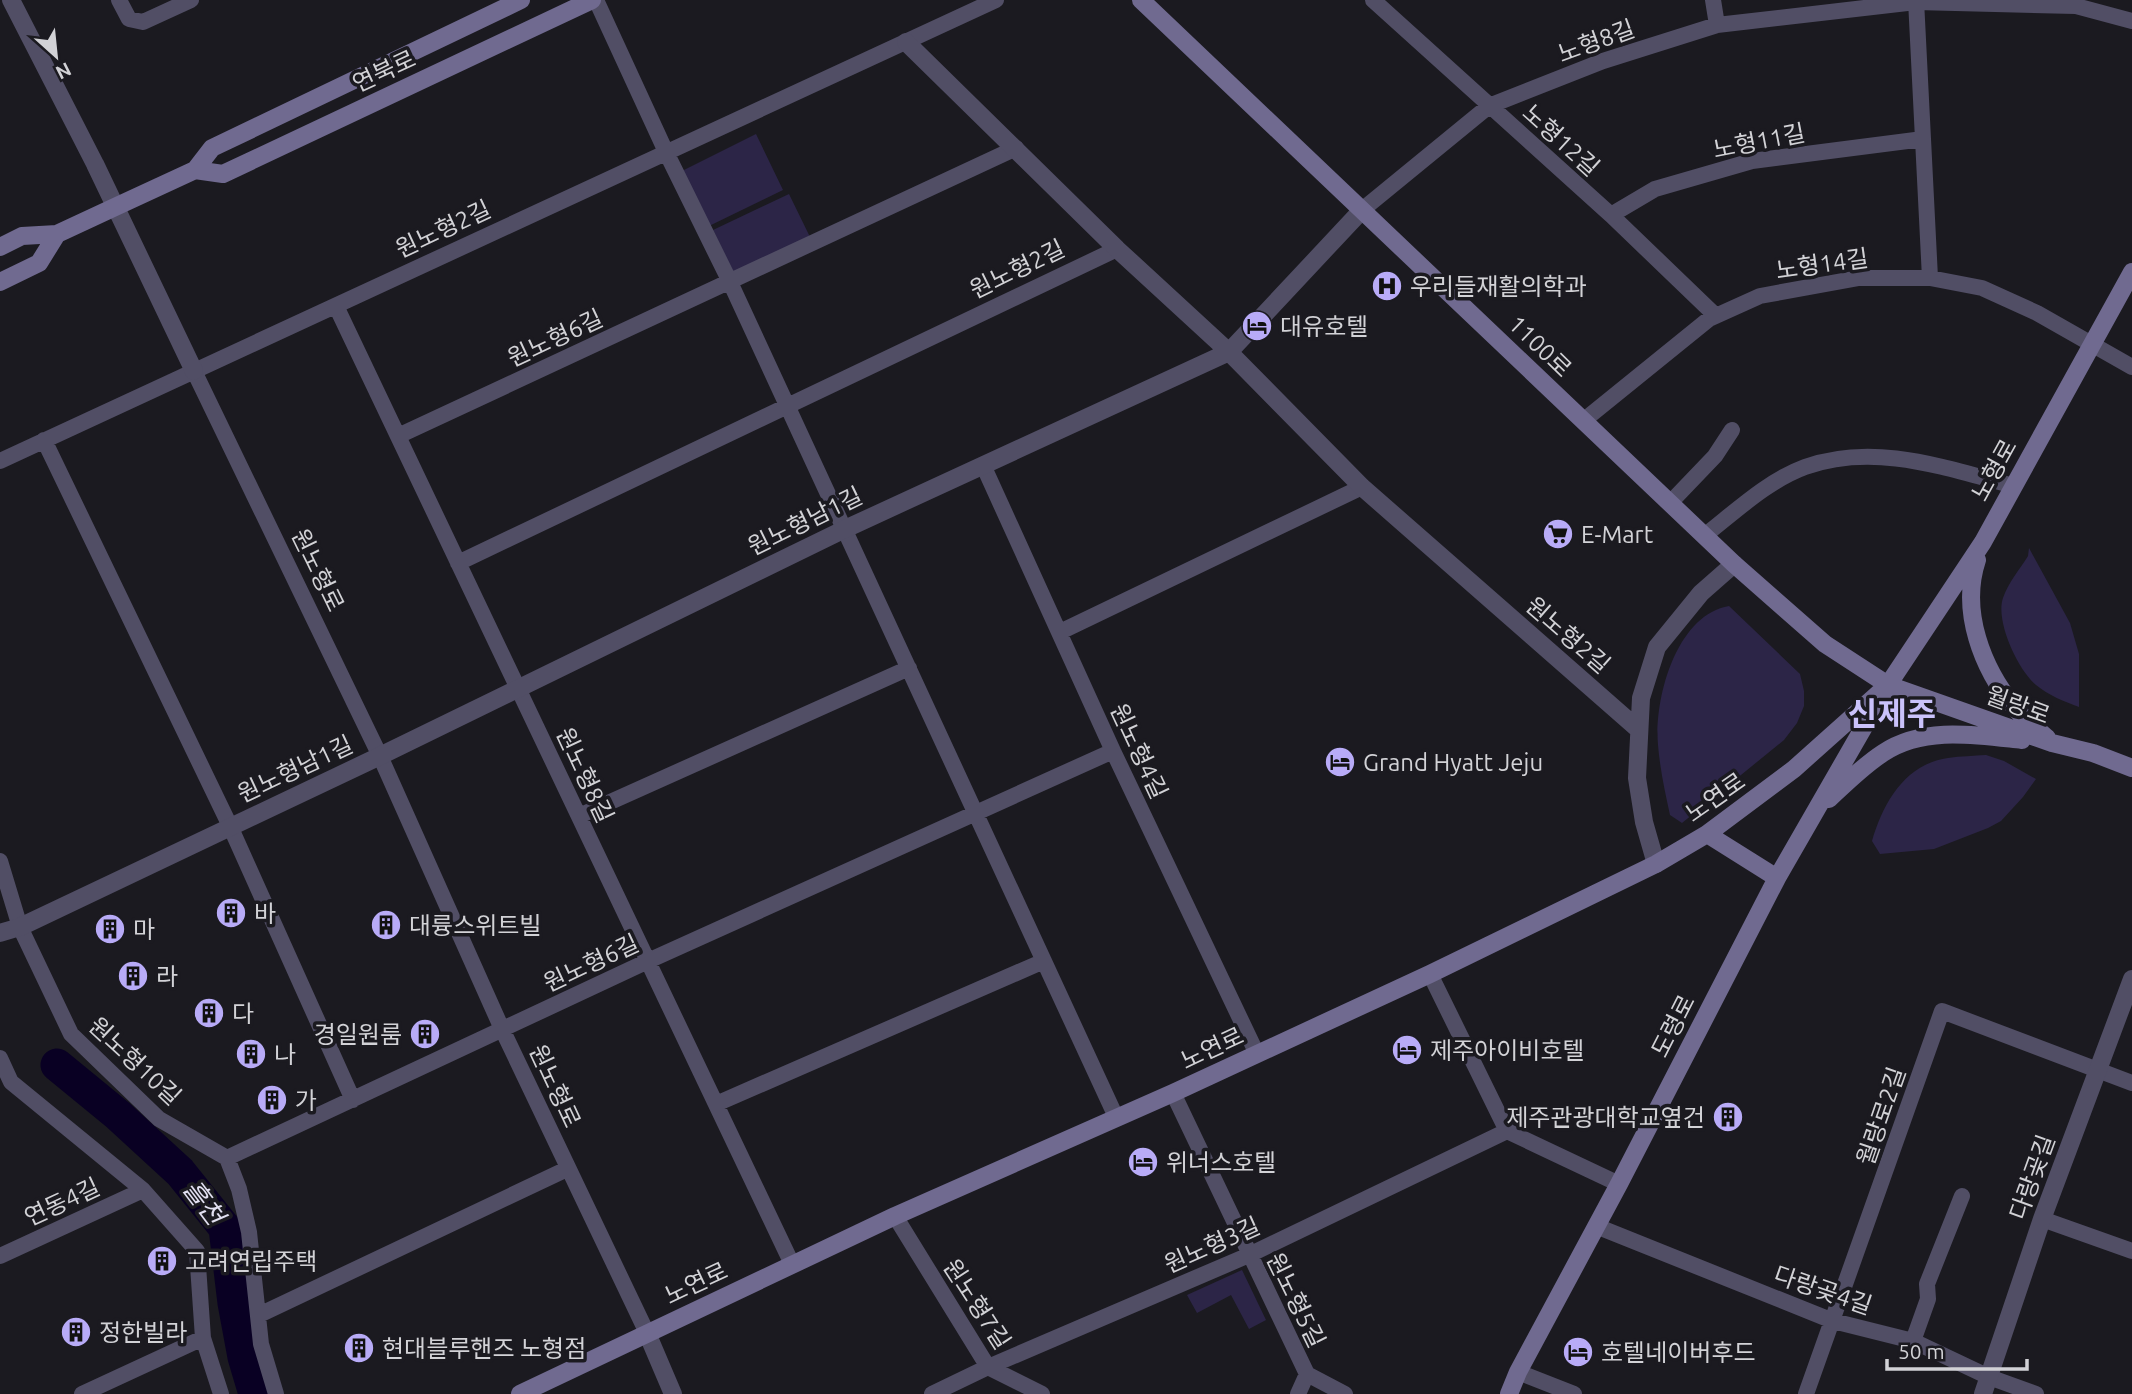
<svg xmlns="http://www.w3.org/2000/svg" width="2132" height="1394" font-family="Ubuntu,'Noto Sans KR',sans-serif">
<rect width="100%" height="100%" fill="#1b1a20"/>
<!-- green -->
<path fill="#2c2547" d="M756,134l27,56 -74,36 -27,-55z
M789,194l21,43 -76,37 -21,-44z
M2029,548l41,75 9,31v53c-14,-5 -31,-12 -43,-22 -18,-15 -41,-64 -33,-87 5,-15 17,-29 25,-42z
M1729,606l71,68 4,17v15l-7,17 -13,17 -102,83 -12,-8c-5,-23 -10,-46 -12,-70 -4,-46 18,-130 71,-139z
M1986,755l18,6 32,18 -13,18 -22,24 -13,7 -54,21 -54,5 -8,-13c11,-38 33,-77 76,-83 13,-2 26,-2 38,-3z
M1242,1270l24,50 -17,9 -18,-34 -34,18 -10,-18z"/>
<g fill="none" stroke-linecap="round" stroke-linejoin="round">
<!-- river -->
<path stroke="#090023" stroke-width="33" d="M57,1065l61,50 62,57 45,56 9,75 10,54 11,37"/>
<!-- minor -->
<path stroke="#514e65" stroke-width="16" d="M119,0l10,19 14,3 48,-22
M596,0l70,152 64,130 386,835
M1373,0l238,215 105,101
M1713,0l4,25
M1916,0l14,278
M1362,210l127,-104 114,-45 114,-36 199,-23 160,4 56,15
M1611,215l44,-26 97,-28 171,-22
M336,306l456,958
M194,371l186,385 122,273 145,304
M1583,421l126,-102 51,-23 99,-18h71l52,10 55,25 95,54
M398,436l618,-288
M44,440l186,386 123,274
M0,461l996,-461
M983,465l130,286 144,303
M1670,503l45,-47 17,-26
M1704,536c31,-24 63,-55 101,-69 70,-25 140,1 209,19
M458,563l659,-314
M1060,632l302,-145
M579,816l330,-148
M0,861l20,66 51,107 88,85 68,39 12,31 10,43 12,112 15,50
M1430,974l77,157
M0,1058l11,24 132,108 54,61 6,87 18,56
M1173,1093l134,281 38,20
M716,1104l328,-143
M227,1158l421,-197 465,-210
M895,1216l93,151 54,27
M2042,1219l90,32
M1596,1226l237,95 80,20 76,36 47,17
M0,1256l143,-66
M259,1315l308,-146
M1913,1341l15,-42 -1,-15 35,-88
M1518,1372l56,22
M82,1394l121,-56
M932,1394l56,-27 261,-112 258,-124 112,53
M1298,1394l9,-20
M1806,1394l136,-383 190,72"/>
<!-- tertiary -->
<path stroke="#514e65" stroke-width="18" d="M11,0l84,164 99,207
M906,42l211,207 112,103 133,135 276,242
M1656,864l-12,-42 -7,-44 4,-80 16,-51 44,-54 33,-29
M0,933l20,-6 360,-171 465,-227 384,-177 133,-142
M647,1333l26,61
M1983,1394l59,-175 90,-240"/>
<!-- secondary -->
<path stroke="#706a90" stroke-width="18" d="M1141,0l593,564 91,80 63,41 164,58 41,10 39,15
M195,170l28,4 369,-174
M0,247l22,-11 35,-2 58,-27 80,-37 17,-22 309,-148
M0,282l39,-19 18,-29
M1977,560c-17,51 5,108 38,148 9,11 21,20 32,30
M1829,799c17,-16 34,-33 54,-46 40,-27 93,-18 139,-13
M1707,834l70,44
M520,1394l375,-178 278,-123 257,-119 226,-110 51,-30 87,-65 94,-84
M1509,1394l9,-22 101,-188 158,-306 111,-193 95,-143 149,-270"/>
</g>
<!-- icons -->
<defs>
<g id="hospital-disc" transform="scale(1.575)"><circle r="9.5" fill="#b8abf7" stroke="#1b1a20"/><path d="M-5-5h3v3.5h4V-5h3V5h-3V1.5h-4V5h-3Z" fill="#111"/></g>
<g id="hotel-disc" transform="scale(1.575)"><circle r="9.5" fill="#b8abf7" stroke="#1b1a20"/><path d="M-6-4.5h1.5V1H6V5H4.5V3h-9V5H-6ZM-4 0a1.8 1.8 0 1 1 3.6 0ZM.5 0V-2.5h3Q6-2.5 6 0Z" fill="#111"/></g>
<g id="supermarket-disc" transform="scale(1.575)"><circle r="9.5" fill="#b8abf7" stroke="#1b1a20"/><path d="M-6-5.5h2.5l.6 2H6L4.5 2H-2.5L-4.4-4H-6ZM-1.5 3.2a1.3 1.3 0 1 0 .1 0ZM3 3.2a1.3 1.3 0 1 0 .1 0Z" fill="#111"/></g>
<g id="building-disc" transform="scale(1.575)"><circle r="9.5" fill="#b8abf7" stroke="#1b1a20"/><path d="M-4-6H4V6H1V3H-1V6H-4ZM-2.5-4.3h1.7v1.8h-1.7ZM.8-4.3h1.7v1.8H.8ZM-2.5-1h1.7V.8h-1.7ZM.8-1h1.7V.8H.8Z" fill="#111"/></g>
</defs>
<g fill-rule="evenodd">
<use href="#hospital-disc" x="1387" y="286"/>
<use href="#hotel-disc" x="1257" y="326"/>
<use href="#supermarket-disc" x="1558" y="534"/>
<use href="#hotel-disc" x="1340" y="762"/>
<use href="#building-disc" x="231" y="913"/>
<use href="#building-disc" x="386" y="925"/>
<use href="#building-disc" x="110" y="929"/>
<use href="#building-disc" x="133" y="976"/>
<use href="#building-disc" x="209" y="1013"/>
<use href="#building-disc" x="425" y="1034"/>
<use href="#hotel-disc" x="1407" y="1050"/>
<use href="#building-disc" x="251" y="1054"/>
<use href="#building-disc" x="272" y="1100"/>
<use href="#building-disc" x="1728" y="1117"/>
<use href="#hotel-disc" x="1143" y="1162"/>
<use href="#building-disc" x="162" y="1261"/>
<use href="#building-disc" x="76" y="1332"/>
<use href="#building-disc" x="359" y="1348"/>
<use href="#hotel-disc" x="1578" y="1352"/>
</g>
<g text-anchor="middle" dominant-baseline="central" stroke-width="7" stroke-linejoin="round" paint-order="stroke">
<!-- street labels -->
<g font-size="24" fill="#d2d2d6" stroke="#1b1a20">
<text transform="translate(1596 41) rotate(-20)">노형8길</text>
<text transform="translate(384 71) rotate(-25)">연북로</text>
<text transform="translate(1561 140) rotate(42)">노형12길</text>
<text transform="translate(1759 141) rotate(-11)">노형11길</text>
<text transform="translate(443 229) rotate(-25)">원노형2길</text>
<text transform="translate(1822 264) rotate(-8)">노형14길</text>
<text transform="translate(1017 269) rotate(-26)">원노형2길</text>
<text transform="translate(555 338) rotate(-25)">원노형6길</text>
<text transform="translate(1540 346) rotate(44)">1100로</text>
<text transform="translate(1994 470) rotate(-61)">노형로</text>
<text transform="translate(805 521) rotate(-26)">원노형남1길</text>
<text transform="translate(318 570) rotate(64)">원노형로</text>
<text transform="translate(1568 635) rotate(41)">원노형2길</text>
<text transform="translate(2018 705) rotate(20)">월랑로</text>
<text transform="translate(1139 751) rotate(65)">원노형4길</text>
<text transform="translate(295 769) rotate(-25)">원노형남1길</text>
<text transform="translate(585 775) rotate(65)">원노형8길</text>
<text transform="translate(1715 797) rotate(-35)">노연로</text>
<text transform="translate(591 963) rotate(-25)">원노형6길</text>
<text transform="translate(1673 1026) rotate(-63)">도령로</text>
<text transform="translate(1212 1048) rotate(-25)">노연로</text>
<text transform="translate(135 1061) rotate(43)">원노형10길</text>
<text transform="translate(555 1086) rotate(65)">원노형로</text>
<text transform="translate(1881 1116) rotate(-71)">월랑로2길</text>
<text transform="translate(2032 1177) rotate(-70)">다랑곶길</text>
<text transform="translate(62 1202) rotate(-25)">연동4길</text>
<text transform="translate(1212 1245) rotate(-24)">원노형3길</text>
<text transform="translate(696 1283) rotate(-25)">노연로</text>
<text transform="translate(1823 1290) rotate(19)">다랑곶4길</text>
<text transform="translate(1296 1300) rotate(64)">원노형5길</text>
<text transform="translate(977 1304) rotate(57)">원노형7길</text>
</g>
<!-- poi labels -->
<g font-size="24" fill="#d2d2d6" stroke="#1b1a20" text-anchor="start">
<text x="1410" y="286">우리들재활의학과</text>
<text x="1280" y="326">대유호텔</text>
<text x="1581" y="534">E-Mart</text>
<text x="1363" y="762">Grand Hyatt Jeju</text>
<text x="254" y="913">바</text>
<text x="409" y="925">대륭스위트빌</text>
<text x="133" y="929">마</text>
<text x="156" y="976">라</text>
<text x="232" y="1013">다</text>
<text x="402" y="1034" text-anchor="end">경일원룸</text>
<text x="1430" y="1050">제주아이비호텔</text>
<text x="274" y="1054">나</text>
<text x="295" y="1100">가</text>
<text x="1705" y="1117" text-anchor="end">제주관광대학교옆건</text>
<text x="1166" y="1162">위너스호텔</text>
<text x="185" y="1261">고려연립주택</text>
<text x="99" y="1332">정한빌라</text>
<text x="382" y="1348">현대블루핸즈 노형점</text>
<text x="1601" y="1352">호텔네이버후드</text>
</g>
<!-- water labels -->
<g font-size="26" font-style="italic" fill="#e3e1f2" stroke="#1b1a20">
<text transform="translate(204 1202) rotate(53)">흘천</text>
</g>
<!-- district labels -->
<g font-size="32" font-weight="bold" fill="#cac2fb" stroke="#1b1a20">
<text x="1892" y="713">신제주</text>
</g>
</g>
<!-- north arrow -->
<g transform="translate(56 56) rotate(153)" stroke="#1b1a20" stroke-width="5" paint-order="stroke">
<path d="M0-5L12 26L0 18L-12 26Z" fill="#d2d2d6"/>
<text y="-10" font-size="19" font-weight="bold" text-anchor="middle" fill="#d2d2d6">N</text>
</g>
<!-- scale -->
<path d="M1887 1359v10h140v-10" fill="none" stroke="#d2d2d6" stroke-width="3.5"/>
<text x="1898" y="1359" font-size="21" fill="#d2d2d6" stroke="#1b1a20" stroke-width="5" paint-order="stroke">50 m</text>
</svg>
